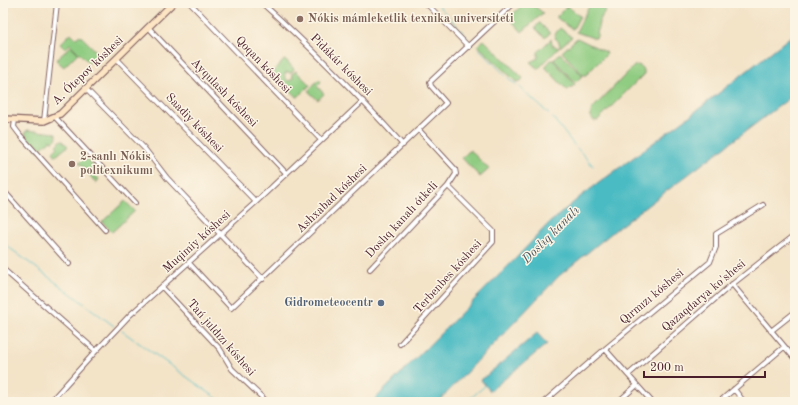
<svg xmlns="http://www.w3.org/2000/svg" width="798" height="405" font-family="'Old Standard TT',serif">
<rect width="100%" height="100%" fill="#fcf5e5"/>
<filter id="ink" filterUnits="userSpaceOnUse"><feTurbulence type="fractalNoise" baseFrequency=".025" numOctaves="2"/><feDisplacementMap in="SourceGraphic" scale="8" xChannelSelector="R" yChannelSelector="G"/><feConvolveMatrix kernelMatrix="1 2 1 2 8 2 1 2 1" color-interpolation-filters="sRGB"/></filter>
<filter id="wash" filterUnits="userSpaceOnUse"><feTurbulence type="fractalNoise" baseFrequency=".012" numOctaves="4" result="noise"/><feDisplacementMap in="SourceGraphic" scale="16" xChannelSelector="R" yChannelSelector="G"/><feGaussianBlur stdDeviation="0.9" result="paint"/><feColorMatrix in="noise" values="0 0 0 0 0 0 0 0 0 0 0 0 0 0 0 0 0 1.4 0 .05"/><feComposite in="paint" operator="in"/></filter>
<g filter="url(#wash)">
<rect width="100%" height="100%" fill="#f3e3c7"/>
<!-- green -->
<path fill="#90cc82" stroke="#6d7656" d="M524,3l4,2 3,-2 12,10 -21,19 -12,-13 2,-4z
M592,4l14,5 -7,13 -2,14 -1,2h-3l-17,-6 12,-24z
M567,6l13,10 -7,13h-1l-15,-11v-2z
M539,23h1l9,9v2l-4,4 -10,-10z
M560,28l12,9 -12,10 -1,-5 -4,-4v-4z
M71,33l5,5 4,-3 19,19 -10,9 -19,-19 -5,5 -5,-5z
M577,38l29,14 1,2 -21,21h-3l-21,-23z
M551,39l1,6 7,3 -21,21 -8,-7 8,-4v-6z
M484,40l39,38 -2,3 -5,1 -5,-5 -32,-30 -1,-2z
M71,46l7,7 -14,14 -8,-7z
M560,53l22,22v1l-5,5 -2,1 -21,-22v-1z
M284,60l3,1 7,8 -3,4 -4,-1 -2,1c-1,4 0,6 4,8l4,-3 -1,-4 4,-3 14,14 -12,12h-1l-24,-25z
M551,60h2l21,23 1,2 -8,5 -21,-22v-2z
M639,65l5,5v4l-46,46 -4,1c-4,-5 -4,-7 -2,-12l42,-43z
M319,79l2,3 -4,4 7,8 -6,6 -9,-8v-2z
M27,130l29,3 1,5 -4,4 -2,-2 -13,11 -13,-17z
M61,140l2,1 5,5 -12,10 -3,-4 5,-5 -2,-2z
M470,150l19,19 -9,8 -18,-19z
M85,157l13,13 -4,4 5,5 -3,4 -17,-20z
M125,201l10,10 -23,21 -10,-10z"/>
<!-- water -->
<path fill="#4cbbc3" stroke="#4b6d77" d="M795,33v61l-176,133 -60,49 -121,126h-66l146,-146 30,-32 33,-28 110,-81z
M537,333l10,11 -57,47 -9,-11z"/>
<g fill="none" stroke-linecap="round" stroke-linejoin="round">
<!-- stream -->
<path stroke="#4cbbc3" stroke-width="1" d="M436,3l32,35
M477,47l34,34 5,3
M520,87l5,5
M527,94l22,20
M553,118l21,27
M577,148l16,18
M3,243l111,83
M122,331l100,71
M466,402l20,-17"/>
</g>
</g>
<g filter="url(#ink)">
<g fill="none" stroke-linecap="round" stroke-linejoin="round">
<!-- street casing -->
<g stroke="#856462" stroke-width="6">
<path id="street" d="M190,3l131,137
M262,3c50,45 96,92 141,142
M426,3l43,44
M148,27l138,146
M117,59l139,143
M86,89l58,59 23,30 96,101
M55,117l80,86
M15,120l-1,7 6,8 85,95
M44,121l13,-118
M3,190l66,74
M189,263l42,45 215,-205 -15,-17 -1,-4 84,-79
M3,269l93,82
M370,269l78,-83
M732,284l63,75
M162,287l58,62 12,20 35,33
M771,331l24,-19
M400,344l93,-102v-11l-45,-45 8,-12 -1,-5 -36,-39
M605,349l47,53
M628,375l102,-89 65,-51
M734,389l10,13
M50,402l46,-51 34,-36 126,-113 107,-101
M544,402l61,-53 105,-87 6,-15v-13l47,-29
M618,402l19,-17
M719,402l65,-55"/>
</g>
<!-- secondary casing -->
<g stroke="#856462" stroke-width="8">
<path id="secondary" d="M3,119l41,2 16,-7 113,-111"/>
</g>
<!-- street -->
<use href="#street" stroke="#fff" stroke-width="4"/>
<!-- secondary -->
<use href="#secondary" stroke="#fde5c4" stroke-width="5.5"/>
</g>
</g>
<!-- markers -->
<g fill="#8d6e63" stroke="#fcf5e5" stroke-width="1.5">
<circle cx="300" cy="19" r="4"/>
<circle cx="72" cy="164" r="4"/>
</g>
<circle fill="#5c6f8a" stroke="#fcf5e5" stroke-width="1.5" cx="381" cy="303" r="4"/>
<g text-anchor="middle" dominant-baseline="central" stroke-width="3" stroke-linejoin="round" paint-order="stroke">
<!-- education labels -->
<g font-size="12" font-weight="bold" fill="#785e54" stroke="#fcf5e5" text-anchor="start">
<text x="308" y="19">Nókis mámleketlik texnika universiteti</text>
<text x="80" y="157">2-sanlı Nókis<tspan x="80" dy="14">politexnikumı</tspan></text>
</g>
<!-- street labels -->
<g font-size="12" fill="#4a1f2b" stroke="#fcf5e5">
<text transform="translate(263 65) rotate(46)">Qoqan kóshesi</text>
<text transform="translate(341 65) rotate(45)">Pidákár kóshesi</text>
<text transform="translate(88 71) rotate(-44)">A. Ótepov kóshesi</text>
<text transform="translate(224 93) rotate(46)">Ayqulash kóshesi</text>
<text transform="translate(194 123) rotate(46)">Saadiy kóshesi</text>
<text transform="translate(332 199) rotate(-44)">Ashxabad kóshesi</text>
<text transform="translate(402 220) rotate(-47)">Doslıq kanalı ótkeli</text>
<text transform="translate(197 242) rotate(-42)">Muqimiy kóshesi</text>
<text transform="translate(448 277) rotate(-48)">Terbenbes kóshesi</text>
<text transform="translate(704 296) rotate(-40)">Qazaqdarya ko'shesi</text>
<text transform="translate(652 297) rotate(-40)">Qırmızı kóshesi</text>
<text transform="translate(221 338) rotate(49)">Tań juldızı kóshesi</text>
</g>
<!-- service labels -->
<g font-size="12" font-weight="bold" fill="#4e5e75" stroke="#fcf5e5" text-anchor="end">
<text x="373" y="303">Gidrometeocentr</text>
</g>
<!-- water labels -->
<g font-size="13" font-style="italic" fill="#4b5660" stroke="#fcf5e5">
<text transform="translate(551 235) rotate(-45)">Doslıq kanalı</text>
</g>
</g>
<!-- margin -->
<rect width="798" height="405" fill="none" stroke="#fcf5e5" stroke-width="16"/>
<!-- scale -->
<path d="M644 371v6h121v-6" fill="none" stroke="#4a1f2b" stroke-width="2"/>
<text x="650" y="371" font-size="12" fill="#4a1f2b" stroke="#fcf5e5" stroke-width="3" paint-order="stroke">200 m</text>
</svg>
